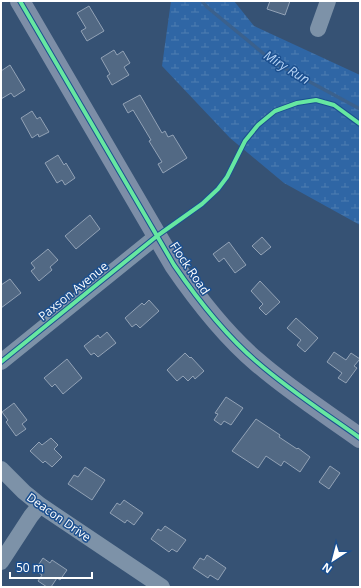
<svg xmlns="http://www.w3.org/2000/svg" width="361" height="588" font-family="'Open Sans',sans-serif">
<defs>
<pattern id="wetland-marsh" width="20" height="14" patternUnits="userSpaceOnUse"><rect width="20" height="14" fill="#2f66a5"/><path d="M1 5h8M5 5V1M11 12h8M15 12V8" fill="none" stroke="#4e7db2"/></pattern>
</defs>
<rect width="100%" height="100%" fill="#365274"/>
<!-- wetland -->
<path fill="url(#wetland-marsh)" d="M171,1h63l20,25 106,49v150l-76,-42 -54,-45 -68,-72z"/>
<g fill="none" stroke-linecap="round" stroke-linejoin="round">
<!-- stream -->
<path stroke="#3b618d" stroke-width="3.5" d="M202,1l5,6 68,56 85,46"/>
</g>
<!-- building -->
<path fill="#526984" stroke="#92a2b6" d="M270,1h20l-5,14 -18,-6z
M89,6l15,25 -17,10 -6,-10 5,-3 -9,-15z
M114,50l3,5 6,-4 7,12 -6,4 5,8 -17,10 -5,-9 3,-2 -9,-16z
M10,65l15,25 -11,7 -3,-4 -10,6v-28z
M140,95l22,38 3,-2 3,6 5,-2 14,23 -24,15 -5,-9 4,-2 -13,-21 2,-1 -18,-30 -5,3 -5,-9z
M32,111l5,8 3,-2 9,15 -10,5 -1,-3 -6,4 -11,-20z
M58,155l6,10 2,-2 9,15 -10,7 -3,-5 -5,3 -12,-20z
M90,215l10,14 -24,20 -11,-13z
M262,237l9,10 -10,8 -9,-9z
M229,242l17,23 -11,8 -11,-15 -5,4 -6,-8z
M48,249l10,11 -8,7 2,3 -13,11 -8,-10 4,-3 -4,-5z
M10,279l11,14 -20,15v-23z
M260,281l20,21 -14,13 -7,-7 4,-4 -12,-13z
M149,300l10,11 -19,17 -4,-4 -4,3 -7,-9 17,-15 2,2z
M296,318l22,20 -13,14 -8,-7 4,-5 -14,-12z
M107,332l9,11 -18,14 -4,-4 -3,2 -7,-9 14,-11 2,3z
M334,352l12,8 5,-7 9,6 -6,7 3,2 -11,15 -8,-5 4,-5 -15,-11z
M185,353l5,5 1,-1 13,14 -9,8 -2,-3 -5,5 -5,-5 -6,5 -10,-11z
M67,359l15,19 -19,16 -8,-10 -3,3 -8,-9z
M226,397l17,11 -12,17 -7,-4 -3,4 -7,-5 4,-6 -3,-1z
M14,403l13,17 -5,4 4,5 -10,7 -10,-14 2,-2 -6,-8z
M256,419l24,16 -1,2 18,12 1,-1 12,9 -10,15 -16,-11 -3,5 -15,-10 -8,12 -26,-17z
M51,438l7,7 -4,4 8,8 -10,10 -7,-6 -2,2 -13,-12 9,-9 3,3z
M330,466l10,7 -11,16 -10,-7z
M85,467l20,13 -13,20 -24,-16 6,-9 4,2z
M124,500l19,13 -9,12 -7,-5 -2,3 -15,-10 7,-10 3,2z
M165,526l21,14 -9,12 -5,-3 -3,3 -18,-13 7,-10 3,2z
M207,555l19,13 -8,12 -8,-5 -2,3 -15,-10 7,-10 4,2z
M43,558l7,5 2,-3 15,10 -7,10 -3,-2 -6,9h-4l-9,-6 4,-6 -7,-5z"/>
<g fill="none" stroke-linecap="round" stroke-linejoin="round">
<!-- minor -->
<path stroke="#7d92a8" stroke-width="16" d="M318,29l10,-28
M1,362l156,-126
M1,469l23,23 16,13 122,82
M1,562l30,-46 9,-11"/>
<!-- major -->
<path stroke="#7d8ea7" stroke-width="20" d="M20,1l154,264c24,35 50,69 83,97 32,28 68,51 103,76"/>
<!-- cycleway casing -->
<g stroke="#1b4f8f" stroke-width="6">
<path id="cycleway" d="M20,1l154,264c24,35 50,69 83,97 32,28 68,51 103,76
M1,362l156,-126 45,-32 16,-15 9,-12 18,-36 13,-16 17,-14 22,-8 19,-3 18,5 26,19"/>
</g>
<!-- cycleway -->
<use href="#cycleway" stroke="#66e7a1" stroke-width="4"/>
</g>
<g text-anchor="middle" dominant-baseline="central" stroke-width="3" stroke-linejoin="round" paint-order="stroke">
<!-- street labels -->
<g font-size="12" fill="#fff" stroke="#1b4f8f">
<text transform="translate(190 268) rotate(56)">Flock Road</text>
<text transform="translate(73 291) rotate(-39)">Paxson Avenue</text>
<text transform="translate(59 517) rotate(35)">Deacon Drive</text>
</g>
<!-- water labels -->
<g font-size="13" font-style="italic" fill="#b5d3f5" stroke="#1b4f8f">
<text transform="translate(287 67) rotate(32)">Miry Run</text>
</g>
</g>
<!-- border -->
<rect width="361" height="588" fill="none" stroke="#ffffff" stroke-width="4"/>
<!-- north arrow -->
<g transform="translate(333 560) rotate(216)" stroke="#1b4f8f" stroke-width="3" paint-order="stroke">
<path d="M0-3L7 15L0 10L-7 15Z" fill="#ffffff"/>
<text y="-6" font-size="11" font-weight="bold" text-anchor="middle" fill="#ffffff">N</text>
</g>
<!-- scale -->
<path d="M10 572v6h82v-6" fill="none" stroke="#ffffff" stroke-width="2"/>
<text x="16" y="572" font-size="12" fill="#ffffff" stroke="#1b4f8f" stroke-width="3" paint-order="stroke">50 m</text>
</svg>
